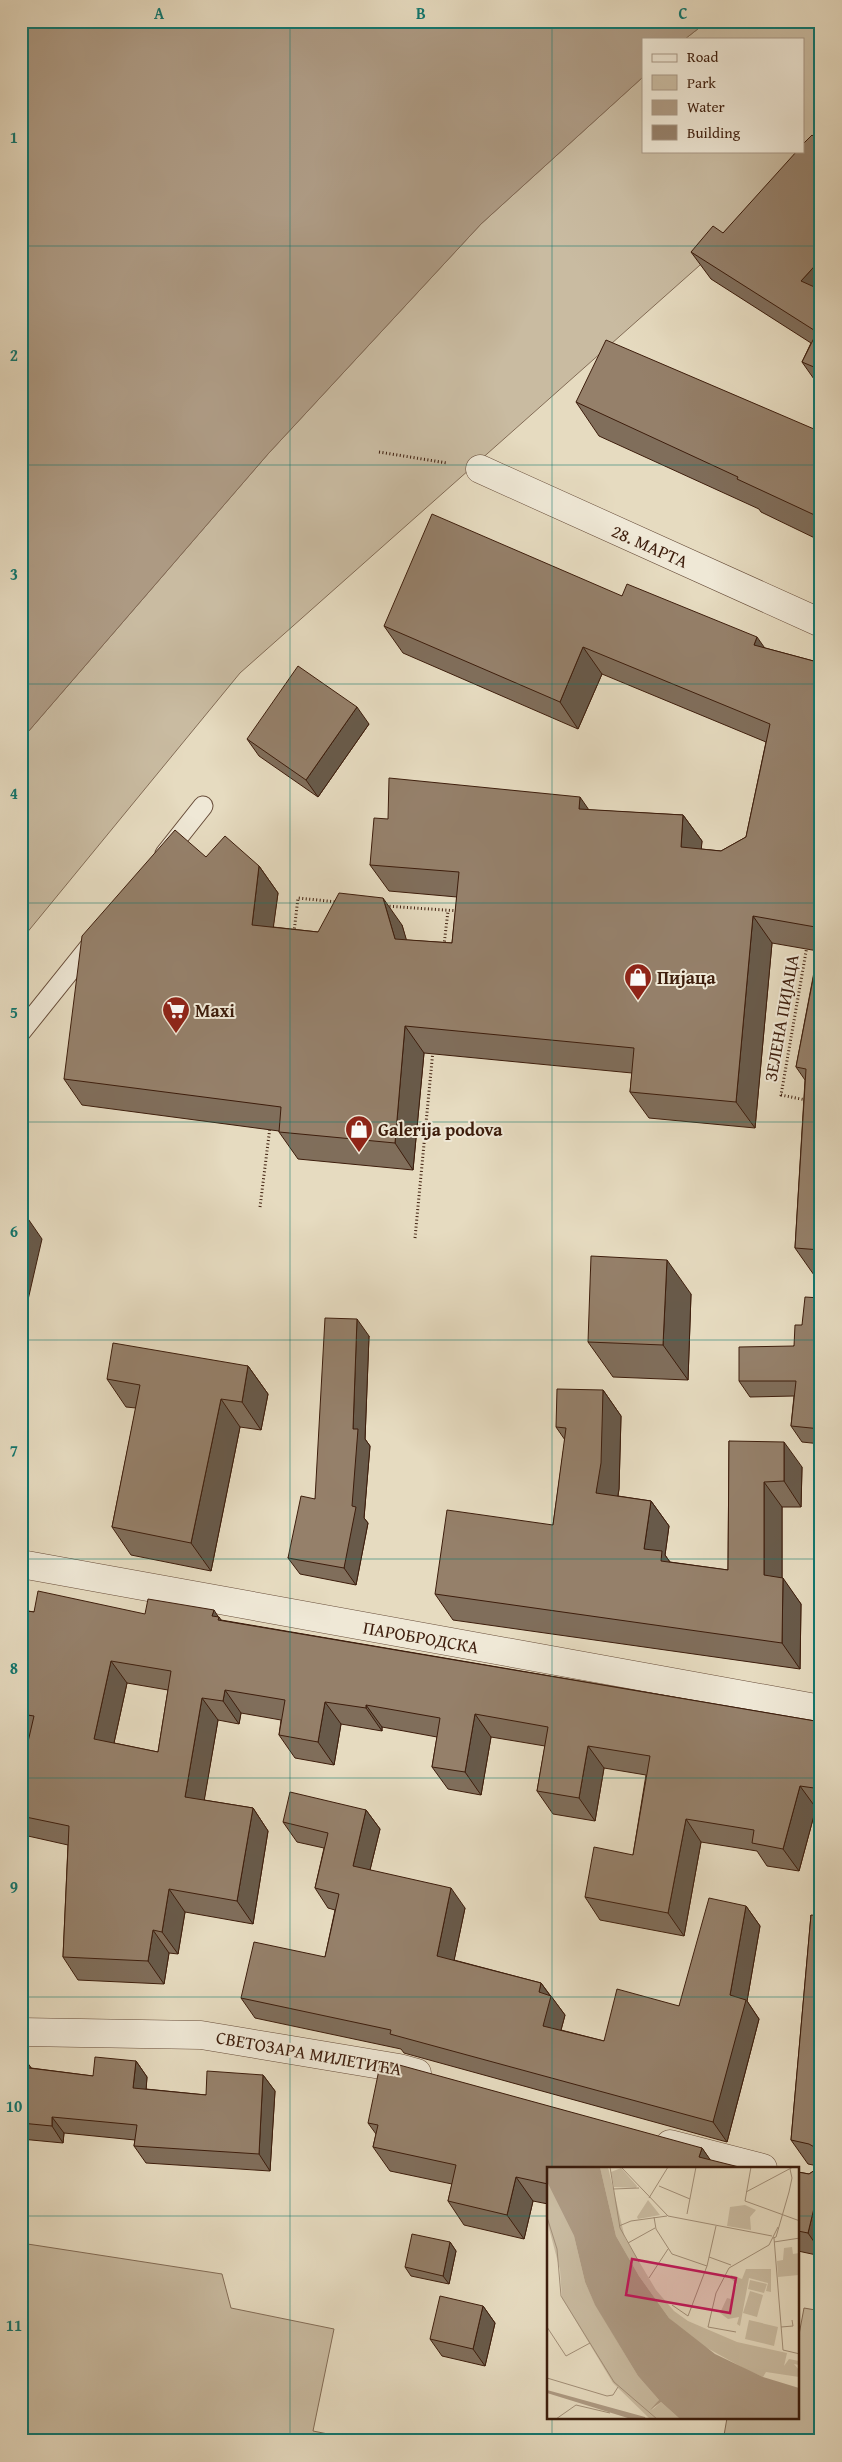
<svg xmlns="http://www.w3.org/2000/svg" width="842" height="2462" font-family="'Gentium Book Plus',serif">
<rect width="100%" height="100%" fill="#e6dbc0"/>
<filter id="stains"><feTurbulence type="fractalNoise" baseFrequency=".004" numOctaves="4"/><feColorMatrix values="0 0 0 0 .2 0 0 0 0 .09 0 0 0 0 .02 0 0 0 .5 -.17"/></filter>
<radialGradient id="worn" r=".72"><stop offset=".6" stop-color="#630" stop-opacity="0"/><stop offset="1" stop-color="#630" stop-opacity=".3"/></radialGradient>
<!-- green -->
<path fill="#c9bba1" stroke="#836c56" d="M708,21h113v141l-95,80 -486,431 -219,267v-200l247,-286 213,-230 162,-147v74h160v-112h-118z
M21,2243l201,31 9,34 103,21 -21,102 50,10h-342z
M804,2308l17,3v130h-98l4,-23h71v-78z"/>
<!-- water -->
<path fill="#ad9a83" stroke="#806853" d="M21,21h687l-23,18h-42v38l-162,147 -213,230 -247,286z"/>
<g fill="none" stroke-linecap="round" stroke-linejoin="round">
<!-- service casing -->
<g stroke="#674c39" stroke-width="21">
<path id="service" d="M165,854l38,-48
M21,1032l73,-91"/>
</g>
<!-- minor casing -->
<g stroke="#674c39" stroke-width="29">
<path id="minor" d="M480,469l341,154
M21,1564l800,145
M21,2032l180,3 198,33 18,5
M670,2144l93,24"/>
</g>
<!-- path -->
<path stroke="#3d1d0c" stroke-width="3" stroke-dasharray="1 2.5" stroke-linecap="butt" d="M379,452l68,11
M386,906l73,5
M294,932l4,-34 39,4
M444,945l4,-34
M806,1100l-25,-5 26,-149
M260,1207l10,-80
M415,1238l18,-188"/>
<!-- service -->
<use href="#service" stroke="#efe8d6" stroke-width="19"/>
<!-- minor -->
<use href="#minor" stroke="#efe8d6" stroke-width="28"/>
</g>
<!-- wall -->
<path fill="#806e5b" stroke="#3d1d0c" fill-rule="evenodd" d="M821,143v246l-19,-27 9,-19 -100,-64 -20,-27 32,-19z
M576,402l245,30v109l-60,-29 -2,-3 -160,-73z
M622,596l143,52 56,15v612h-7l-19,-27 10,-168 -9,-13 22,-116 -46,-8 -17,185 -106,-10 -19,-26 2,-19 -208,-20 -11,117 -115,-11 -19,-27v-1l-197,-26 -18,-26 142,-222 53,9 19,27 -5,34 45,5 84,-7 4,15 46,3 5,-46 -68,-6 -19,-26 18,-46 201,-9 94,5 19,26 -1,8 20,2 25,-14 20,-95 -164,-68 -24,55 -175,-76 -19,-27z
M369,724l-51,73 -59,-41 -12,-17z
M691,1294l-3,86 -75,-3 -25,-35z
M821,1298v146l-19,-2 -11,-16 3,-30 -44,1 -11,-16 55,-35 8,-21z
M369,1336l-4,103 5,7 -6,72 4,5 -12,62 -56,-11 -12,-16 27,-59z
M248,1366l20,28 -7,36 -21,-3 -29,144 -80,-16 -19,-28 24,-119 -10,-1 -19,-28z
M603,1390l18,26 -2,73 -1,7 33,5 18,25 -4,29 5,7 58,8 1,-129 73,26 -1,40h-19v71l19,26 -1,65 -347,-49 -18,-26 118,-69 12,-85 -9,-13z
M21,1610l13,2 184,5 3,3 600,102v132l-4,-5 4,-40 -5,-1 -17,63 -32,-5 -10,-15 -56,-9 -17,94 -84,-16 -15,-23 48,-42 13,-80 -42,-7 -9,53 -42,-7 -16,-23 8,-45 -54,-9 -10,58 -33,-6 -16,-22 5,-30 -55,-10v4l-41,-7 -7,41 -39,-7 -16,-23 2,-15 -40,-7 -2,11 -21,-4 -14,80 49,8 15,23 -15,93 -68,-12 -7,42 -9,-1 -5,31 -86,-4 -15,-23 5,-112 -40,-9 -7,-9v-55l8,-37 -8,-2zM127,1683l41,7 -10,62 -44,-9z
M366,1810l14,19 -10,41 95,38 -11,52 87,23 24,32 -4,15 43,11 75,-35 67,-100 14,20 -13,75 12,18 -32,123 -323,-89 -3,-4 -146,-31 -14,-20 84,-41 10,-47 -7,-2 -13,-20 9,-40 -27,-6 -14,-20z
M811,1915l10,264v77l-23,-5v-79l11,2 6,-4 3,-4 -10,-2 -17,-24z
M21,2055h1l9,13 62,8 43,-15 11,16 -1,12 60,6 57,-20 12,16 -5,80 -124,-8 -12,-17 1,-6 -71,-7 -1,10 -42,-4z
M368,2123l334,25 8,12 -162,8v36l-15,-3 -9,38 -60,-14 -16,-24 4,-17 -62,-13 -17,-24 3,-13z
M450,2242l6,9 -7,33 -38,-8 -6,-9z
M483,2306l12,17 -10,43 -43,-10 -12,-17z"/>
<!-- shaded-wall -->
<path fill="#685a4a" stroke="#3d1d0c" d="M821,259v49l-20,-27z
M757,637l19,27 -22,-19z
M583,647l19,27 -24,55 -18,-27z
M357,707l12,17 -51,73 -12,-17z
M580,797l18,26 -19,-14z
M683,815l19,26 -3,33 -18,-27z
M259,866l19,27 -8,59 -18,-27z
M383,898l19,27 12,40 -19,-26z
M753,916l19,27 -17,185 -19,-26z
M405,1026l19,27 -11,117 -18,-27z
M22,1210l20,29 -20,87 -1,-1z
M667,1260l24,34 -3,86 -25,-35z
M357,1319l12,17 -4,103 5,7 -6,72 4,5 -12,62 -12,-17 9,-139z
M248,1366l20,28 -7,36 -19,-28z
M603,1390l18,26 -2,73 -5,29 -18,-25z
M221,1399l19,28 -29,144 -20,-28z
M784,1442l18,25 -1,40 -17,-26z
M764,1482l18,25v94l-18,-26z
M651,1501l18,25 -4,29 15,22 -36,-28z
M783,1578l18,26 -1,65 -18,-26z
M214,1610l5,8v-1l16,22 -23,-23z
M111,1661l16,22 -17,78 -16,-22z
M225,1690l16,23 -2,11 -16,-23z
M202,1698l16,22 -17,99 -16,-22z
M325,1702l16,22 -7,41 -16,-23z
M366,1705l16,22v4l-16,-23z
M475,1714l16,23 -10,58 -16,-23z
M588,1746l16,22 -9,53 -16,-23z
M800,1786l16,22 -17,63 -16,-22z
M253,1808l15,23 -15,93 -16,-23z
M366,1810l14,19 -14,57 -13,-20z
M686,1819l15,23 -17,94 -16,-23z
M451,1888l14,20 -14,67 -14,-19z
M169,1889l16,23 -7,42 -16,-22z
M746,1906l14,20 -13,75 12,18 -32,123 -14,-20 17,-127z
M153,1930l16,23 -5,31 -16,-23z
M541,1983l10,14v-1l14,19 -8,30 -14,-19 -4,-34z
M22,2055l12,17 -13,-5z
M136,2061l11,16 -2,27 -12,-16z
M263,2075l12,16 -5,80 -11,-17z
M52,2117l12,16 -1,10 -11,-17z
M702,2148l14,20 -17,-11z
M516,2177l17,24 -9,38 -17,-24z
M821,2179v73l-13,-19z
M450,2242l6,9 -7,33 -6,-8z
M483,2306l12,17 -10,43 -12,-17z"/>
<!-- building -->
<path fill="#95806a" stroke="#3d1d0c" fill-rule="evenodd" d="M812,135l9,8v116l-20,22 20,9v80l-19,-8 15,-30 -126,-80 22,-26 10,7 74,-82h6v-7z
M606,340l215,92v86l-84,-39 1,-2 -162,-75z
M432,514l190,82 5,-12 130,53 -3,8 67,18v265l-68,-12 -17,186 -106,-10 4,-44 -229,-22 -10,117 -116,-11 2,-25 -217,-28 18,-143 93,-106 31,27 19,-21 34,30 -7,59 66,7 21,-39 44,5 12,41 57,4 7,-71 -89,-7 4,-47 14,1 1,-41 191,19 -1,12 104,6 -2,32 40,4 25,-14 24,-113 -187,-77 -23,55 -176,-76z
M298,666l59,41 -51,73 -59,-41z
M821,938v312l-26,-2 11,-179 -10,-2z
M591,1256l76,4 -4,85 -75,-3z
M805,1297l16,1v131l-30,-3 5,-45h-57v-34l55,-1 1,-21h7z
M325,1318l32,1 -4,110h5l-6,77 4,1 -12,61 -56,-10 13,-62 14,3z
M113,1343l135,23 -6,36 -21,-3 -30,144 -79,-16 28,-142 -33,-6z
M557,1389l46,1 -2,73 -5,30 55,8 -7,48 18,2 -1,10 67,9 1,-129 55,1v39l-20,1v93l19,3 -1,65 -347,-49 12,-84 106,15 13,-97 -10,-1z
M38,1591l107,23 3,-15 66,11 -2,6 7,1 -1,3 603,102v67l-21,-3 -17,63 -31,-6 2,-13 -68,-11 -18,94 -83,-16 9,-50 39,8 17,-99 -62,-10 -9,52 -42,-7 11,-64 -73,-13 -10,58 -33,-5 8,-49 -74,-13v3l-41,-6 -7,40 -39,-7 6,-35 -60,-10 -2,11 -21,-3 -17,99 68,11 -16,93 -68,-12 -7,43 -9,-2 -5,31 -85,-4 6,-131 -48,-10v-44l13,-56 -13,-2v-104l13,2zM111,1661l60,10 -13,81 -64,-13z
M290,1792l76,18 -13,56 98,22 -14,68 104,27 -2,9 12,4 -8,30 61,15 13,-52 62,17 30,-108 37,8 -16,89 16,5 -33,122 -323,-88 1,-4 -150,-32 13,-56 71,15 14,-63 -24,-6 13,-55 -45,-11z
M821,1809v41l-4,-1z
M811,1915l10,1v263l-13,54 -10,-2v-59l11,2 6,-4 4,-7v-9l-3,-6 -7,-4 -18,-4z
M21,2055h1l-1,12 72,9 2,-19 41,4 -3,27 73,7 1,-24 56,4 -4,79 -125,-8 3,-21 -85,-8v9l-31,-3z
M381,2060l321,88 -3,9 44,11h-195v16l-32,-7 -9,38 -59,-14 8,-36 -83,-18 5,-22 -10,-2z
M412,2234l38,8 -7,34 -38,-9z
M440,2296l43,10 -10,43 -43,-10z"/>
<!-- grid -->
<path fill="none" stroke="#0f766e" stroke-width="1" stroke-opacity="0.55" d="M290,21v2420M552,21v2147M21,246h800M21,465h800M21,684h800M21,903h800M21,1122h800M21,1340h800M21,1559h800M21,1778h800M21,1997h800M21,2216h527M798,2216h23M552,2418v23"/>
<!-- icons -->
<defs>
<g id="shop-pin" transform="scale(1.4375)"><path d="M0 17L-7.5 6A9.5 9.5 0 1 1 7.5 6Z" fill="#8f2418" stroke="#efe8d6"/><path d="M-5-2.5h2.3a2.7 3.5 0 0 1 5.4 0H5L5.5 6h-11ZM-1.5-2.5h3a1.5 2.3 0 0 0-3 0Z" fill="#fff"/></g>
<g id="supermarket-pin" transform="scale(1.4375)"><path d="M0 17L-7.5 6A9.5 9.5 0 1 1 7.5 6Z" fill="#8f2418" stroke="#efe8d6"/><path d="M-6-5.5h2.5l.6 2H6L4.5 2H-2.5L-4.4-4H-6ZM-1.5 3.2a1.3 1.3 0 1 0 .1 0ZM3 3.2a1.3 1.3 0 1 0 .1 0Z" fill="#fff"/></g>
</defs>
<g fill-rule="evenodd">
<use href="#shop-pin" x="638" y="977"/>
<use href="#supermarket-pin" x="176" y="1010"/>
<use href="#shop-pin" x="359" y="1129"/>
</g>
<g text-anchor="middle" dominant-baseline="central" stroke-width="4" stroke-linejoin="round" paint-order="stroke">
<!-- street labels -->
<g font-size="18" fill="#3d1d0c" stroke="#efe8d6">
<text transform="translate(650 546) rotate(24)">28. МАРТА</text>
<text transform="translate(781 1018) rotate(-80)">ЗЕЛЕНА ПИЈАЦА</text>
<text transform="translate(421 1637) rotate(10)">ПАРОБРОДСКА</text>
<text transform="translate(309 2053) rotate(10)">СВЕТОЗАРА МИЛЕТИЋА</text>
</g>
<!-- poi labels -->
<g font-size="18" font-weight="bold" fill="#3d1d0c" stroke="#efe8d6" text-anchor="start">
<text x="657" y="977">Пијаца</text>
<text x="195" y="1010">Maxi</text>
<text x="378" y="1129">Galerija podova</text>
</g>
</g>
<!-- overview -->
<g transform="translate(547 2167)">
<rect width="252" height="252" fill="#e6dbc0"/>
<path d="M53,0h8l17,71 31,52 18,21 14,10 49,21 50,11 -3,13 5,-7 10,2v4l-5,-1 5,6v7l-33,-5 -3,5 -16,-7 -49,-27 -29,-25 -30,-42 -23,-40zM74,1l16,18 -1,2 -22,-1 -3,-15zM0,15l27,54 11,46 10,22 43,72 21,24 -7,10 9,-8 19,17h-30l-37,-36 -51,-85 -2,-28 -13,-49zM101,33l12,15 -22,4 -1,-2zM198,38l11,5 -6,7 1,13 -24,-4 3,-19zM245,80l1,7 6,-1v22l-21,2 -1,-16 6,-1 1,-12zM199,102h25v23l-5,-1 2,-8 -19,-5 -9,48 -3,-2 2,-7 -11,2 -8,-6 7,-15 4,1 6,-15 -7,-6 1,-3 11,4zM203,113l17,4 -3,9 -16,-4zM203,124l13,4 -6,22 -14,-4zM202,153l29,7 -4,19 -29,-7z" fill="#c9bba1"/>
<path d="M0,0h53l16,69 23,40 30,42 46,36 48,23 36,11v31h-119l-19,-17 -11,8 9,-10 -21,-24 -43,-71 -10,-23 -11,-46 -27,-54zM0,223l98,27 1,2h-15l-84,-26z" fill="#ad9a83"/>
<path fill="none" stroke="#a28f78" stroke-width="1" d="M63,0l10,61 19,34M74,0l47,49 104,20M204,0l-6,34 55,20M112,19l31,13M66,22l26,-1M199,25l47,-25M102,31l19,-31M140,47l9,-47M0,50l10,32 4,47 53,86 43,37M107,50l2,12 16,25 35,12M72,59l12,-5 36,-5M226,71l3,-1 13,-45 3,-14 -2,-9M227,71l9,112 17,4M227,75l26,-4M81,76l27,-15M162,90l22,8M102,111l19,-29M125,138l16,11 19,-50 9,-40M0,160l19,29 24,-13M234,160l12,-1 -1,-6M189,165l-28,-5 8,-34 13,-25 40,-23 9,-18M0,211l60,18 6,-1 5,-8M9,252l20,-14 34,8"/>
<path fill="#c2185b" fill-opacity="0.15" stroke="#c2185b" stroke-width="2.5" d="M85,92l104,19 -6,35 -104,-18z"/>
<rect width="252" height="252" fill="none" stroke="#3d1d0c" stroke-width="2.5"/>
</g>
<!-- margin -->
<rect width="842" height="2462" fill="none" stroke="#e6dbc0" stroke-width="55"/>
<!-- legend -->
<rect x="642" y="38" width="162" height="115" fill="#efe8d6" stroke="#a89785"/>
<rect x="652" y="54" width="25" height="8" fill="#efe8d6" stroke="#a89785"/>
<text x="687" y="62" font-size="15" fill="#3d1d0c">Road</text>
<rect x="652" y="75" width="25" height="15" fill="#c9bba1" stroke="#a89785"/>
<text x="687" y="88" font-size="15" fill="#3d1d0c">Park</text>
<rect x="652" y="100" width="25" height="15" fill="#ad9a83" stroke="#a89785"/>
<text x="687" y="112" font-size="15" fill="#3d1d0c">Water</text>
<rect x="652" y="125" width="25" height="15" fill="#95806a" stroke="#a89785"/>
<text x="687" y="138" font-size="15" fill="#3d1d0c">Building</text>
<rect x="28" y="28" width="786" height="2406" fill="none" stroke="#0f766e" stroke-width="2"/>
<g font-size="16" text-anchor="middle" font-weight="bold" fill="#0f766e">
<text x="159" y="19">A</text>
<text x="421" y="19">B</text>
<text x="683" y="19">C</text>
<text x="14" y="143">1</text>
<text x="14" y="361">2</text>
<text x="14" y="580">3</text>
<text x="14" y="799">4</text>
<text x="14" y="1018">5</text>
<text x="14" y="1237">6</text>
<text x="14" y="1456">7</text>
<text x="14" y="1674">8</text>
<text x="14" y="1893">9</text>
<text x="14" y="2112">10</text>
<text x="14" y="2331">11</text>
</g>
<rect width="100%" height="100%" filter="url(#stains)"/>
<rect width="100%" height="100%" fill="url(#worn)"/>
</svg>
